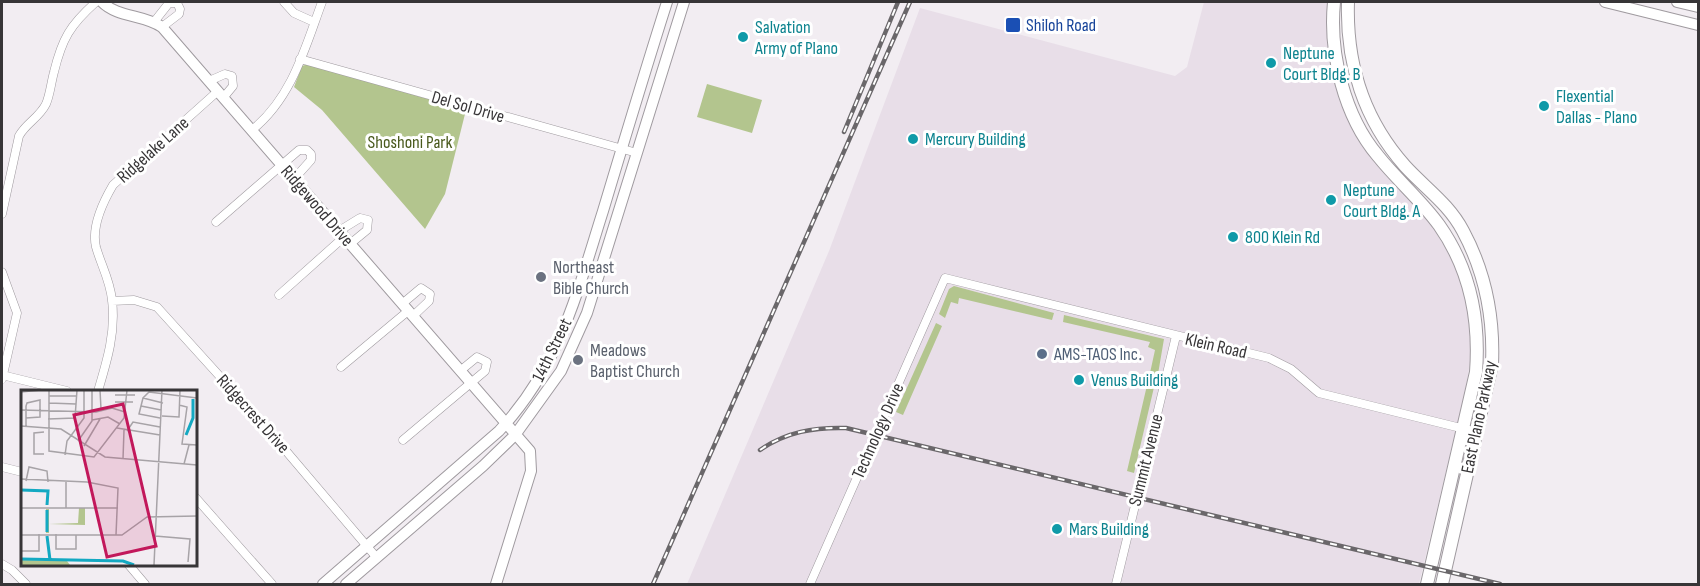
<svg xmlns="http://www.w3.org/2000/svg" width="1700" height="586" font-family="'Sofia Sans Condensed',sans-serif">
<rect width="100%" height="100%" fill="#f2edf2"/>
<!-- built -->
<path fill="#e8dee8" d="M1204,2h123l2,51 5,23 12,36 82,107 26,44 10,29 5,31 2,33 -5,32 -47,196h-732l142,-333 91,-243 255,68 12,-9z"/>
<!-- green -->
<path fill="#b3c58e" d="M308,64l158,46 -21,84 -20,35 -103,-119 -28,-23 8,-21z
M707,84l55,16 -10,33 -55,-16z
M954,286l100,27 -2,7 -93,-22 -1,6 -7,-2 -6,16 -6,-4 10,-25z
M1064,315l100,24 -6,35 -8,-1 5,-23 -7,-3 2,-5 -87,-20z
M936,323l6,3 -39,89 -7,-3z
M1148,381l7,2 -21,90 -7,-2z"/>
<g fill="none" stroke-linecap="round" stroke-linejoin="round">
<!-- street casing -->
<g stroke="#9f9a9f" stroke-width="9">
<path id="street" d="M284,2l10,11 20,9
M154,22l15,-19h8l3,6 -1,5 -17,13
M300,59l337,94
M209,81l16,-7 7,2 1,10 -10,12
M252,130c40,-32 53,-82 70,-128
M2,214l17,-78c7,-13 20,-18 27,-32 4,-9 5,-21 8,-32 8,-33 16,-47 42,-70
M216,222l83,-72h8l4,4v6l-17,19
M339,231l21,-13 8,2 -1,10 -17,14
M2,272l15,41 -15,66
M279,295l65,-58
M112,301l22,-1 23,7 107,118 113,133
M402,304l19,-16 9,6 -1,7 -16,15
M341,367l67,-56
M2,375l65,16
M98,391c9,-30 18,-59 14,-91 -2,-20 -11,-35 -16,-53 -5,-21 7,-45 17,-62l105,-94
M403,440l82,-69 2,-9 -10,-5 -17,14
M2,467l20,5
M195,497l77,87
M2,564l10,6 14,14
M128,564l17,20
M810,584l135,-306 324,80 22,11 28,24 158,39
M1116,584l60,-248"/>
</g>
<!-- secondary casing -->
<g stroke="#9f9a9f" stroke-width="12">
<path id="secondary" d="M102,2c16,16 41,12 60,25l368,424 1,20 -35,113
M1605,2l93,23
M1677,2l21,5
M323,584l176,-153c61,-65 78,-138 104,-220 21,-70 42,-140 64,-209
M346,584l137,-118 32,-31 46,-64 26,-58 97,-311"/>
</g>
<!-- primary casing -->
<g stroke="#9f9a9f" stroke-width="14">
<path id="primary" d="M1334,2c-5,51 10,114 44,154 19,24 43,44 61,69 31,44 41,94 37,147l-49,212
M1348,2c-2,61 16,118 57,164 20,22 44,38 58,65 22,41 31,87 29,133l-50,220"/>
</g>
<!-- street -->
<use href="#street" stroke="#fff" stroke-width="8"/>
<!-- secondary -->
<use href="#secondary" stroke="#fff" stroke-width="10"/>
<!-- primary -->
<use href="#primary" stroke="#fff" stroke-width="12"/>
<!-- rail casing -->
<g stroke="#6a676a" stroke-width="4.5">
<path id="rail" d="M844,132l54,-130
M760,450c26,-18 54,-23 86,-22l654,156
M653,584l257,-582"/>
</g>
<!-- rail -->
<use href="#rail" stroke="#fff" stroke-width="2" stroke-dasharray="7" stroke-linecap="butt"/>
</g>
<!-- markers -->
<rect fill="#1a4fb4" stroke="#fff" stroke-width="2" x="1005" y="17" width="16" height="16" rx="3"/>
<g fill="#0f9aa8" stroke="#fff" stroke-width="2">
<circle cx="743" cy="37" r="6"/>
<circle cx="1271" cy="63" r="6"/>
<circle cx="1544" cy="106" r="6"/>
<circle cx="913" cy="139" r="6"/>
<circle cx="1331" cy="200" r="6"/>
<circle cx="1233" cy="237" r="6"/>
<circle cx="1079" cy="380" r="6"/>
<circle cx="1057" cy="529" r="6"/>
</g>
<g fill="#6b7280" stroke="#fff" stroke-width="2">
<circle cx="541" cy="277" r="6"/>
<circle cx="578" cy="360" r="6"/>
</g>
<circle fill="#5c6f8a" stroke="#fff" stroke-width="2" cx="1042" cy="354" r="6"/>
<g text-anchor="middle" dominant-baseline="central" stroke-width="6" stroke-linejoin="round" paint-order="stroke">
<!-- transit labels -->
<g font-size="18" fill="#164399" stroke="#fff" text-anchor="start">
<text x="1026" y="25">Shiloh Road</text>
</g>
<!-- culture labels -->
<g font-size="18" fill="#0d838f" stroke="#fff" text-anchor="start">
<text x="755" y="27">Salvation<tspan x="755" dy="21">Army of Plano</tspan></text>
<text x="1283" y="53">Neptune<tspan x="1283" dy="21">Court Bldg. B</tspan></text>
<text x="1556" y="96">Flexential<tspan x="1556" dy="21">Dallas - Plano</tspan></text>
<text x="925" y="139">Mercury Building</text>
<text x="1343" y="190">Neptune<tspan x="1343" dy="21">Court Bldg. A</tspan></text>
<text x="1245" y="237">800 Klein Rd</text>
<text x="1091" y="380">Venus Building</text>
<text x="1069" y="529">Mars Building</text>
</g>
<!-- street labels -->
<g font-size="18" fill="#373537" stroke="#fff">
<text transform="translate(468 107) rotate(16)">Del Sol Drive</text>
<text transform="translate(153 150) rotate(-42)">Ridgelake Lane</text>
<text transform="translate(317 206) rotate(49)">Ridgewood Drive</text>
<text transform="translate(1216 346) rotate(13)">Klein Road</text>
<text transform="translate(552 350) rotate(-64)">14th Street</text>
<text transform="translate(253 414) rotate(48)">Ridgecrest Drive</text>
<text transform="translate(1479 417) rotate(-78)">East Plano Parkway</text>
<text transform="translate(878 431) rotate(-66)">Technology Drive</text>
<text transform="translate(1146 460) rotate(-76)">Summit Avenue</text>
</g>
<!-- park labels -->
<g font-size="18" fill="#49591c" stroke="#fff">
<text x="410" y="142">Shoshoni Park</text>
</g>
<!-- worship labels -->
<g font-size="18" fill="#5b616d" stroke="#fff" text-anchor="start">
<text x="553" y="267">Northeast<tspan x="553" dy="21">Bible Church</tspan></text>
<text x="590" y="350">Meadows<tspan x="590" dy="21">Baptist Church</tspan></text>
</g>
<!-- service labels -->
<g font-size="18" fill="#4e5e75" stroke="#fff" text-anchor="start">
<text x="1054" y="354">AMS-TAOS Inc.</text>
</g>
</g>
<!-- overview -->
<g transform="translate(21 390)">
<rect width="176" height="176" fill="#f2edf2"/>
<path d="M58,118h6v17l-36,-1v9h-3v-24h3v15l29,-1zM0,170l46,1 3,4h-49z" fill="#b3c58e"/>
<path fill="none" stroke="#14a9c2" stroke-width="3" d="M165,45l7,-17v-19M0,100l27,1 -1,14M26,142v-22M26,146l3,24M0,169l102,2 11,4"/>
<path fill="none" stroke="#a7a3a7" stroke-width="1.5" d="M28,0v61l45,6 30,-39 3,-28M79,0l1,19M0,2l20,-2M94,5h20M28,6h28M122,8l20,5M94,12h18M28,13l27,1M158,15l8,2 -5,37 15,1M120,16l20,4M0,20l75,2 16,-4 13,4M141,26l17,1 1,-27M139,28l-21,-4 4,-16 6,-6 48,6M27,29l27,-1 2,-28M71,30l16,-3 12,7M0,36l40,3 44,28 92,8M5,37v-21l1,-3 13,-3v17l-14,1M96,38l43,7M106,41l6,-9 27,5M57,51l14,-20v-31M63,56l16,-27M23,64h-10v-21l10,-1M44,65l2,-14 17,-23v-28M102,69l1,-29M163,74l5,-19M0,89l66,3 31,6 -2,47M5,91l3,-14 18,4 1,11M0,118h97M45,118v-26M35,144v15h20v-14M0,145h101l25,-18 50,-1M134,146l35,3 -2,23M0,161h18v-17M133,175l8,-175"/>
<path fill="#c2185b" fill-opacity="0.15" stroke="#c2185b" stroke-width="3" d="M102,14l33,142 -49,11 -33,-142z"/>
<rect width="176" height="176" fill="none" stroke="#373537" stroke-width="3"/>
</g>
<!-- border -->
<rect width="1700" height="586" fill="none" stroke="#373537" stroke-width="6"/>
</svg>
